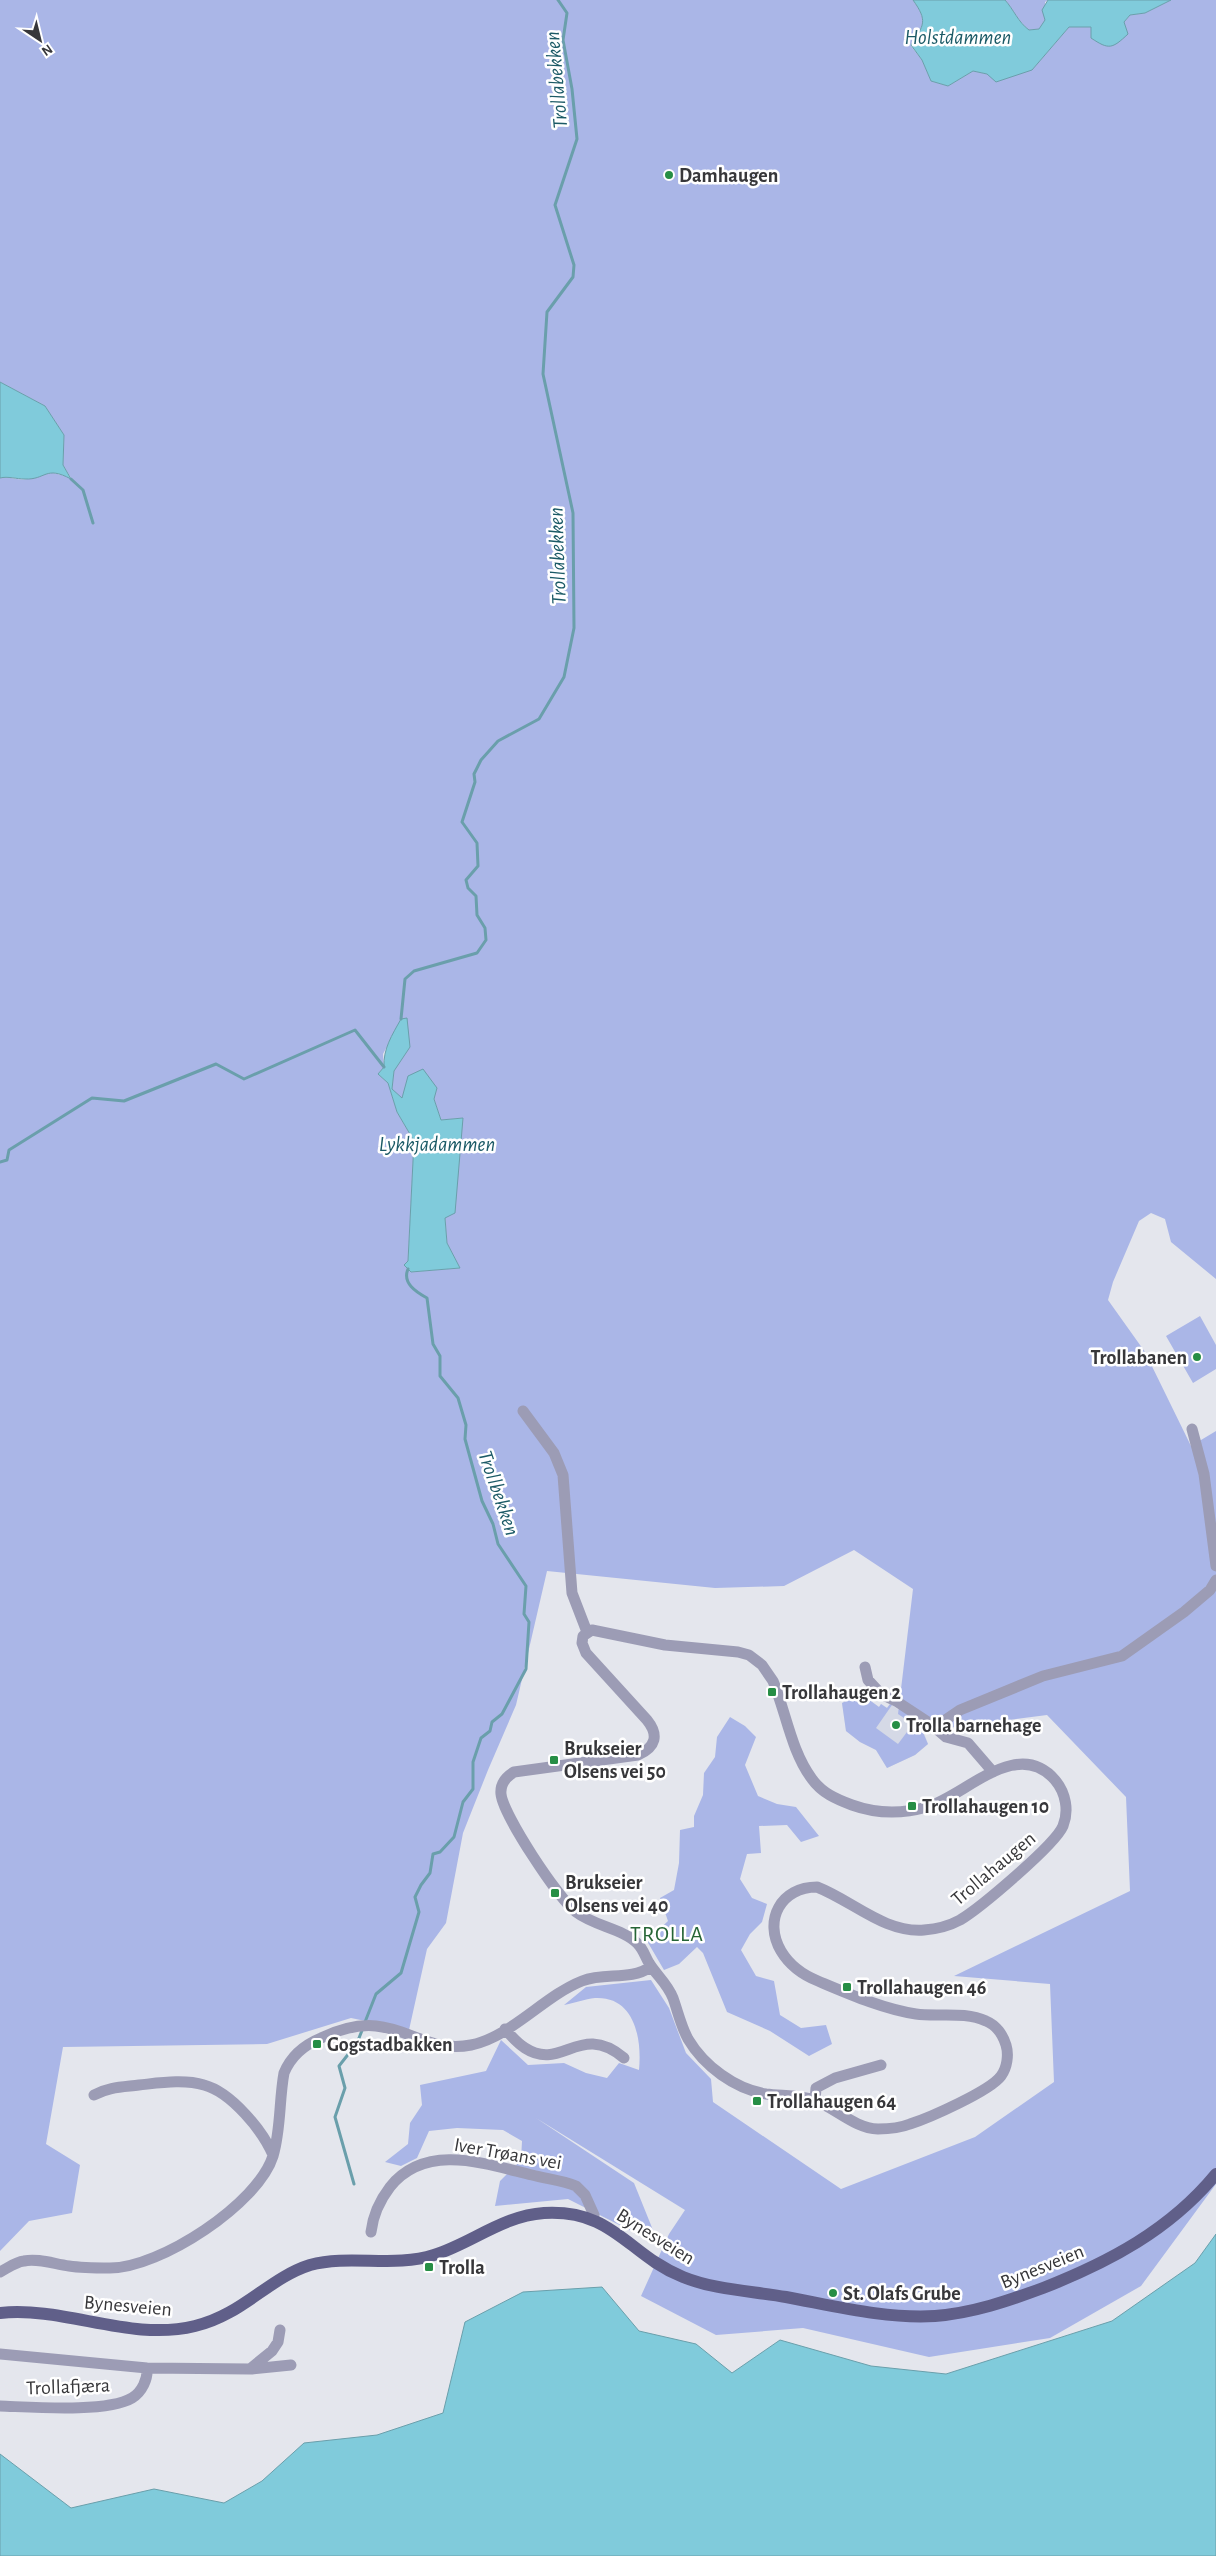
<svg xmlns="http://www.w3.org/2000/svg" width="1216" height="2556" viewBox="0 0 1216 2556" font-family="'Alegreya Sans',sans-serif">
<rect width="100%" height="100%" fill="#e4e6ed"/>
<path fill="#d5d9e6" d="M861,1694L879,1707L881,1704L887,1708L890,1704L892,1705L915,1722L924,1733L928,1744L915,1755L887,1768L876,1750L860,1742L846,1731L842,1703Z"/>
<path fill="#aab6e7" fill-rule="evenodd" d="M0,0H913C928,21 924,25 911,46L922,60L931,81L948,86L973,71L987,74L1032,70L1069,27H1091L1124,22L1130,15L1145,13L1171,0H1216V1279L1171,1242L1165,1219L1151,1213L1139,1221L1113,1282L1108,1300L1145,1352L1191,1446L1216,1431V2184L1141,2286L1050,2338L929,2357L803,2328L716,2335L641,2296L669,2234L685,2210L536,2118L634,2183L659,2245L568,2199L495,2206L500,2181L521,2160L522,2141L503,2130L457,2128L429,2131L417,2158L401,2166L385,2162L408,2144L410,2123L422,2105L420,2085L486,2071L501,2040L528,2065L564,2063L586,2073L607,2078L619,2063L639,2070C642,2039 635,1996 595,1998C585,1999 574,2003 564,2005L586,1987L651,1980L669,2008L686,2053L711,2079L713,2102L841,2189L975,2137L1054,2082L1050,1984L954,1976L1130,1891L1126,1797L1047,1715L924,1731L921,1728L928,1744L915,1755L887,1768L876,1750L860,1742L846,1731L842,1703L861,1694L879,1707L881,1704L887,1708L890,1704L892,1705L876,1728L898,1744L913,1724L898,1714L913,1589L854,1550L784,1586L715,1588L547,1571L516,1705L488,1770L463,1833L446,1923L427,1949L409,2030L351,2018L267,2044L63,2047L46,2144L80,2165L72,2213L29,2221L0,2251V478C9,476 19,481 28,479C52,474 44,469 71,478L63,465L64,435L45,406L0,382ZM401,1020L410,1047L394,1071L392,1089L402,1099H434L441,1120L463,1118L445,1218L447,1243L460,1268L411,1272L405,1265L408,1261L414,1141L397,1112L388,1083L378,1074L384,1067L383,1054Z
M1005,0H1048L1045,2L1046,19L1039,29L1029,30C1018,22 1014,10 1005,0Z
M1200,1316L1216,1345V1369L1193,1383L1166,1336Z
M730,1717L745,1726L756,1737L745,1765L758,1796L777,1804L796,1807L819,1836L801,1842L787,1825L759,1826L761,1853L747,1854L740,1879L752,1898L767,1904L762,1922L750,1934L741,1950L756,1976L774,1981L780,2015L801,2028L826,2025L832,2044L809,2056L770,2031L727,2012L703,1953L697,1947L679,1964L664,1970L647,1941L668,1921L660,1898L674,1890L679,1863L680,1830L694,1827V1816L703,1795L704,1773L715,1757L717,1737Z"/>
<path fill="#80cbdb" stroke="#6a9fab" d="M913,0H1005C1014,10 1018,22 1029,30L1039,29L1045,20L1042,10L1048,0H1171L1145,13L1130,15L1124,22L1128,34C1112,49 1109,50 1091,38V27H1069L1032,70L996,82L987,74L973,71L948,86L931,81L922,60L911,45C924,25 928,21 913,0Z
M0,382L45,406L64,435L63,465L71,479C45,465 46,480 25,479C16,479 8,476 0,478Z
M407,1018L410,1047L394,1071L392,1089L402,1098L408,1076L423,1069L437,1088L434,1099L441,1120L463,1118L455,1213L445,1218L447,1243L460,1268L411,1272L404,1265L408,1261L414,1141L397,1112L388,1083L378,1074L384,1067C383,1049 392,1035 401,1019Z
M1216,2234V2556H0V2454L71,2508L154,2489L224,2503L262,2481L304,2443L377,2435L443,2413L465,2322L523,2292L602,2287L639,2331L696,2344L732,2373L780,2340L871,2366L946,2374L1112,2321L1195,2263Z"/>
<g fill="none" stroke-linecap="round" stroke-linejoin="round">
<path stroke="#6a9fab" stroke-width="3" d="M71,479L83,490L93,523
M401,1019L405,979L414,971L477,953L486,940L485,928L477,915L476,896L468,888L466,880L478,866L477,843L462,822L475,782L474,774L481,760L498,741L539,719L564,677L574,628L573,513L543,374L547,312L573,277L574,265L555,205L577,139L572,89L563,40L567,13L558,0
M0,1162L7,1160L9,1150L92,1098L124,1101L216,1064L244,1079L355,1030L384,1067
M365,2022L376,1994L401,1973L419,1912L415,1897L421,1885L430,1873L433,1854L440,1852L454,1837L463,1802L473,1789V1762L481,1738L490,1731L492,1722L502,1714L526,1669L529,1622L524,1614L526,1586L498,1544L493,1524L482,1501L465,1439L466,1425L458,1398L440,1376V1356L433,1344L427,1298C416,1292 402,1283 408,1269
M354,2184L335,2117L345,2088L339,2066L357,2043L363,2028"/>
<path stroke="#9c9cb5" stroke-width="11" d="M523,1411L554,1453L563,1475L572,1593L587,1632
M1192,1429L1204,1474L1216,1566
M592,1630L665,1645L738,1652L749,1655L762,1665L773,1681C786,1712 791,1751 812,1779C822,1793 836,1799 852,1805C877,1814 902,1814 927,1807C965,1796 1017,1736 1055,1780C1066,1793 1069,1811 1063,1826C1055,1845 980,1908 960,1920C949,1926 937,1929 924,1930C884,1933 853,1901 817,1887C781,1887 763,1920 781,1951C790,1966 803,1975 818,1981C849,1994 883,2009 916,2014C938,2017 965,2011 986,2021C996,2025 1003,2035 1006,2045C1009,2055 1007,2068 1001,2076C990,2091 929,2118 910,2124C900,2128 889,2129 878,2129C854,2128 836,2108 814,2100C799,2095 782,2096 766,2094C735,2089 704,2066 688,2039C681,2026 678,2012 673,1998C667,1983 657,1976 649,1963C645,1956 643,1949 638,1944C624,1929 594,1926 576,1912C558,1898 503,1815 501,1794C500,1784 506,1777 514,1772L638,1755C656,1747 659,1735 647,1720L586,1653L582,1643L583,1636Z
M865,1667L868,1680L881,1694L896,1701L931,1724L946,1737L968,1743L993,1772
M935,1727L960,1710L1043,1676L1122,1656L1184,1612L1210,1590L1216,1580
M505,2029C511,2036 517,2043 525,2048C562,2072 580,2021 624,2058
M94,2095C108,2087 123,2087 139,2085C159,2083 184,2079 204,2085C231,2092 263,2131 273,2155
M815,2101L816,2088L835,2078L881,2065
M371,2232C373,2215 380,2200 390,2187C426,2142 486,2164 532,2175C547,2179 562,2180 576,2186L585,2195L594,2215L592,2220
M0,2272C8,2268 15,2262 24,2261C38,2258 54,2264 69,2266C82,2268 97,2268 110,2268C160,2268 258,2204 273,2156C281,2130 279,2100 284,2073C291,2056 304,2045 321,2038C338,2030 357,2024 376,2026C410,2029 433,2053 471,2045C511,2037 544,1996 582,1981C606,1972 629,1981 651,1967
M0,2354L147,2368L250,2369L272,2351L278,2342L280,2330
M252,2369L291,2365
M0,2406C31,2407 107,2413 132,2398C142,2392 148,2379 147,2368"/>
<path stroke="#605f89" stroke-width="12" d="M0,2313C65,2306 130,2342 195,2326C242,2315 269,2278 310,2265C350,2254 394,2268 434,2255C472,2243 502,2216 544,2213C614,2209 628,2255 683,2277C715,2290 752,2291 786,2297C835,2306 886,2319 935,2316C973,2313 1008,2301 1043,2288C1109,2262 1170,2230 1216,2174"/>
</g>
<g fill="#268e45" stroke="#fff" stroke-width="2">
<circle cx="669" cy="175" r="5"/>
<circle cx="1197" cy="1357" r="5"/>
<rect x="767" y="1687" width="10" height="10" rx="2.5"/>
<circle cx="896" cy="1725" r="5"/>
<rect x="549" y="1755" width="10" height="10" rx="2.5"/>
<rect x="907" y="1801" width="10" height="10" rx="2.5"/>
<rect x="550" y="1888" width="10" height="10" rx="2.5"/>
<rect x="842" y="1982" width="10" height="10" rx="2.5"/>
<rect x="312" y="2039" width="10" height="10" rx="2.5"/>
<rect x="752" y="2096" width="10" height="10" rx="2.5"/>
<rect x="424" y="2262" width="10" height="10" rx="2.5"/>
<circle cx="833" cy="2293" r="5"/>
</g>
<g text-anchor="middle" stroke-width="5" stroke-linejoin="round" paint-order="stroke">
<g font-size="20" font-weight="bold" fill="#37373a" stroke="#fff" text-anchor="start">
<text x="679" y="182">Damhaugen</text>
<text x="1187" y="1364" text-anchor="end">Trollabanen</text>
<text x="782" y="1699">Trollahaugen 2</text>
<text x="906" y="1732">Trolla barnehage</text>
<text x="564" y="1755">Brukseier<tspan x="564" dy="23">Olsens vei 50</tspan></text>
<text x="922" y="1813">Trollahaugen 10</text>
<text x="565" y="1889">Brukseier<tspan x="565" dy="23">Olsens vei 40</tspan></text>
<text x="857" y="1994">Trollahaugen 46</text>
<text x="327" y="2051">Gogstadbakken</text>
<text x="767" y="2108">Trollahaugen 64</text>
<text x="439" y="2274">Trolla</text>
<text x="843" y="2300">St. Olafs Grube</text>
</g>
<g font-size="20" fill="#37373a" stroke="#fff">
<text transform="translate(993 1868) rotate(-40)" y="7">Trollahaugen</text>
<text transform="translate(508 2153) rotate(10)" y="7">Iver Trøans vei</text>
<text transform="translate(656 2236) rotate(32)" y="7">Bynesveien</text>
<text transform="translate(1042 2266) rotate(-22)" y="7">Bynesveien</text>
<text transform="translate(128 2305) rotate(5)" y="7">Bynesveien</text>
<text transform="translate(68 2386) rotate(-2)" y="7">Trollafjæra</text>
</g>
<g font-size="21" font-style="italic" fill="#1b5a66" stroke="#fff">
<text x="958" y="44">Holstdammen</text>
<text transform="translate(556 80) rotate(-95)" y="7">Trollabekken</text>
<text transform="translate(557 556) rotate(-92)" y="7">Trollabekken</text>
<text x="437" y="1151">Lykkjadammen</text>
<text transform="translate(499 1493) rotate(71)" y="7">Trollbekken</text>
</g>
<g font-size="22" letter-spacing="1" fill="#266536" stroke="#fff">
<text x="667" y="1941">TROLLA</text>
</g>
</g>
<g transform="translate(40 40) rotate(145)" stroke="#ffffff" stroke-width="4" paint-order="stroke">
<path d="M0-4L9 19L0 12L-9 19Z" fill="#37373a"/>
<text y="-8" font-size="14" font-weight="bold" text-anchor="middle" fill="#37373a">N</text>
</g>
</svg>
